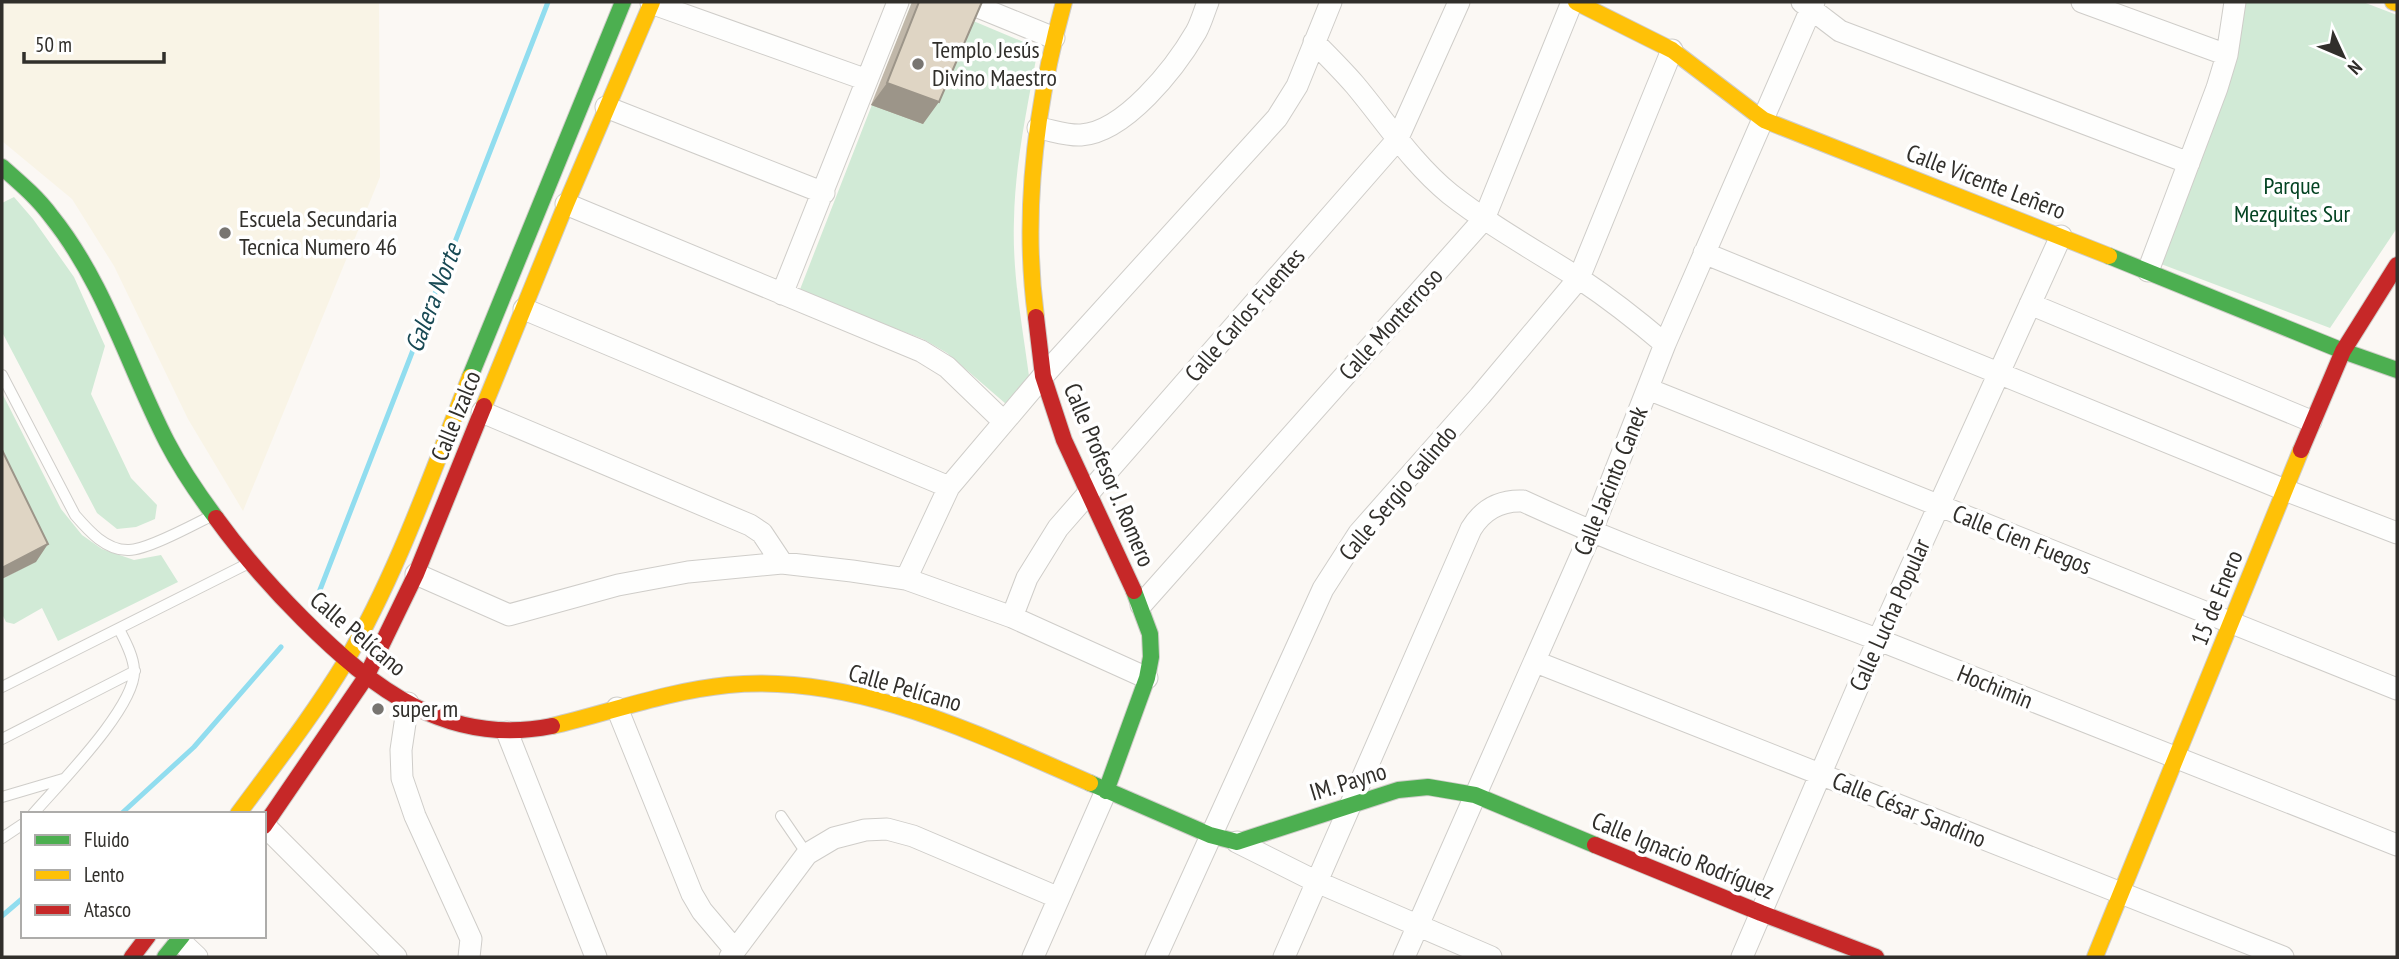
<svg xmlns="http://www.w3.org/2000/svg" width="2399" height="959" viewBox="0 0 2399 959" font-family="'PT Sans Narrow',sans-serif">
<rect width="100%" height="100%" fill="#fbf8f4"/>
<path fill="#f9f4e6" d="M2,2H379L380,177L243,511L188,419L114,266L72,199L2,141Z"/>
<path fill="#d1ead6" d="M912,2H928L1038,48C1028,105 1015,162 1014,220C1012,272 1022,324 1029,376L1006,404L947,353L923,339L799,292Z
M2242,2H2363L2397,15V228L2330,328L2161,264Z
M14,197L33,219L74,277L105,346L91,394L131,478L157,505L155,519L136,527L117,529L97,513L2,332V203Z
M2,393L61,509L82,535L102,549L134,560L161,555L178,582L58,641L42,608L14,624L6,622L2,614V579L36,561L2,491Z"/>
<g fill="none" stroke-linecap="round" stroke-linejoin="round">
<path stroke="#91ddef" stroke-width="5" d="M318,595L548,2
M121,814L194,747L281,647
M2,916L23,898"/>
<defs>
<path id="lane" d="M2,375L75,515C88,530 106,551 129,550C147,550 193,525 211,516
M2,687L249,563
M2,739L135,671
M2,797L63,779
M33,814C57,786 138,705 134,669C133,655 125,641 119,629
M781,816L807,854
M2,838L23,824"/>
<path id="street" d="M966,2L1054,38
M1802,2L1840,31L2189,163
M2082,2L2227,55
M651,3L867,80
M1314,42C1328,56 1342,70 1355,85C1386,122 1412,163 1450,194C1491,226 1536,251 1580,279C1610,299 1638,321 1665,344
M606,107L824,193
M1038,128C1051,130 1068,136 1081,135C1125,132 1175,68 1196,32C1201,23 1204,12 1208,2
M566,204L921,351L947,367L1003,421
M1704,253L2285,490L2397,533
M2148,271L2217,88L2227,55L2235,2
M782,294L898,2
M2030,304L2311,421
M524,309L949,487
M1648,389L2397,689
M482,412L750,525L762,533L782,563
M416,574L509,615L618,585L688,572L782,563L852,571L906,579L1012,617L1147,678
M906,579L949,487L1043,376L1277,118L1297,86L1331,2
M1141,605L1484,219L1572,2
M1012,617L1027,578L1058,528L1397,140L1459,2
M1536,662L2283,957
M408,703L401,750L402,778L415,816L471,939L469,957
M617,708L692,894L702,911L735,950
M507,732L596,957
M265,826L396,957
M1237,842L1317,882L1491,957
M179,940L197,957
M730,957L807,854L834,838L865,830L887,829L913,836L1059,898
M1033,957L1106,791
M1156,957L1323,589L1359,533L1480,396L1579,278L1672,50
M1284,957L1471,529C1483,509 1500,500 1523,501C1639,555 1760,594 1879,640C2052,708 2224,778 2397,845
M1404,957L1591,533L1665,344L1814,2
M1742,957L1878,640L2061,236"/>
<path id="fast" d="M2,167C19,182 37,197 51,216C105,283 128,366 167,442C181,469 198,494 216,518
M2109,256L2343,351L2397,370
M470,377L623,2
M1090,783L1210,835L1237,842L1398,790L1428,787L1475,795L1595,845
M1106,791L1147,678L1151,657L1150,634L1134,591
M165,957L182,936"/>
<path id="slow" d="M1576,2L1672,50L1764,120L2109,256
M2393,2L2397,3
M1036,317C1022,212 1036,104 1064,2
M484,406L566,204L652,2
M552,726C611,712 668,691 728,685C855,673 977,734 1090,783
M238,814C275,764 314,714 346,661C398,572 432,472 470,377
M2095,957L2301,450"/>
<path id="jam" d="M1036,317L1043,376L1064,440L1134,591
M2301,450L2343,351L2397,265
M216,518C242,554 272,588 303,619C373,689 448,747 552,726
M264,826L366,677L416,574L484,406
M1595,845L1761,913L1876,957
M132,957L148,936"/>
</defs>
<use href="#lane" stroke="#cfcdc9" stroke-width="12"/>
<use href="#street" stroke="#cfcdc9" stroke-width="23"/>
<use href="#fast" stroke="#cfcdc9" stroke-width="18"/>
<use href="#slow" stroke="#cfcdc9" stroke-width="18"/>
<use href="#jam" stroke="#cfcdc9" stroke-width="18"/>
<use href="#lane" stroke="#fefefd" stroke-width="10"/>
<use href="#street" stroke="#fefefd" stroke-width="21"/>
<use href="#fast" stroke="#4caf50" stroke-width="16"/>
<use href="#slow" stroke="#ffc107" stroke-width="16"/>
<use href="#jam" stroke="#c62828" stroke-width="16"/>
</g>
<path fill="#c0b7a9" d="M912,2H982L923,124L871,105Z"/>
<path fill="#9c9589" d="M887,83L939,102L923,124L871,105Z
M48,544L36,562L2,579V568Z"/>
<path fill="#dfd5c4" stroke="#9c9589" stroke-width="2" d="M919,2H982L939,102L887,83Z
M2,450L48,544L2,568Z"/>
<g fill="#787571" stroke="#fff" stroke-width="2.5">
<circle cx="918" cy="64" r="7"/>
<circle cx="225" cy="233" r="7"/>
<circle cx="378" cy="709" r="7"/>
</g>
<g text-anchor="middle" stroke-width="7" stroke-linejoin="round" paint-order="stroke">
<g font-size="24" fill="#312f2b" stroke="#fff" text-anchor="start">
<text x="932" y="58">Templo Jesús<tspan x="932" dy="28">Divino Maestro</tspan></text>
<text x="239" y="227">Escuela Secundaria<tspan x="239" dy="28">Tecnica Numero 46</tspan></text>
<text x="392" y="717">super m</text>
</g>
<g font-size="24" fill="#312f2b" stroke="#fff">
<text transform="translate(1986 182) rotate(21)" y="8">Calle Vicente Leñero</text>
<text transform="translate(1245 315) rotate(-49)" y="8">Calle Carlos Fuentes</text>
<text transform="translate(1391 324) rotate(-48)" y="8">Calle Monterroso</text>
<text transform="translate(456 416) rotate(-68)" y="8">Calle Izalco</text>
<text transform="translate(1109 475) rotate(67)" y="8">Calle Profesor J. Romero</text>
<text transform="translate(1611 481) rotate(-68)" y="8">Calle Jacinto Canek</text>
<text transform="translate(1398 493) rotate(-50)" y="8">Calle Sergio Galindo</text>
<text transform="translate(2022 540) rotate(22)" y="8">Calle Cien Fuegos</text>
<text transform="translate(2217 598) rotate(-68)" y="8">15 de Enero</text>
<text transform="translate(1890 615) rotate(-66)" y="8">Calle Lucha Popular</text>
<text transform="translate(358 634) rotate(40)" y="8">Calle Pelícano</text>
<text transform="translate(1995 687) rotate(22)" y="8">Hochimin</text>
<text transform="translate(905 688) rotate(16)" y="8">Calle Pelícano</text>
<text transform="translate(1348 782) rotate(-17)" y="8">IM. Payno</text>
<text transform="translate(1909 810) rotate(22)" y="8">Calle César Sandino</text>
<text transform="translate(1683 856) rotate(22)" y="8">Calle Ignacio Rodríguez</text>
</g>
<g font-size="24" fill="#044423" stroke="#fff">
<text x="2292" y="194">Parque<tspan x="2292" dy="28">Mezquites Sur</tspan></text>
</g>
<g font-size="26" font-style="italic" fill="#184954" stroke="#fff">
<text transform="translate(433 298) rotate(-69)" y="9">Galera Norte</text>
</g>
</g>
<rect width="2399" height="959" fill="none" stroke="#312f2b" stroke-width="7"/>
<rect x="21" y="812" width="245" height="126" fill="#ffffff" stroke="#adacaa" stroke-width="2"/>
<rect x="35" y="835" width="35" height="10" fill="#4caf50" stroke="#adacaa" stroke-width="2"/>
<text x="84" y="847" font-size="21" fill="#312f2b">Fluido</text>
<rect x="35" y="870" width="35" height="10" fill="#ffc107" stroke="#adacaa" stroke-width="2"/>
<text x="84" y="882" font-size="21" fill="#312f2b">Lento</text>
<rect x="35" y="905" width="35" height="10" fill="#c62828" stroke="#adacaa" stroke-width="2"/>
<text x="84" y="917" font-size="21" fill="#312f2b">Atasco</text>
<g transform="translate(2343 56) rotate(134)" stroke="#ffffff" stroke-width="5" paint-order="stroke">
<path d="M0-5L12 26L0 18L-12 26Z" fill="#312f2b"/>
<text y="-10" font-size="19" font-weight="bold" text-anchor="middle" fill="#312f2b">N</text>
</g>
<path d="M24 52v10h140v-10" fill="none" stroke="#312f2b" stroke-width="3.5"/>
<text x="35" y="52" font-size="21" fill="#312f2b" stroke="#ffffff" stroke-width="5" paint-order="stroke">50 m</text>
</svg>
